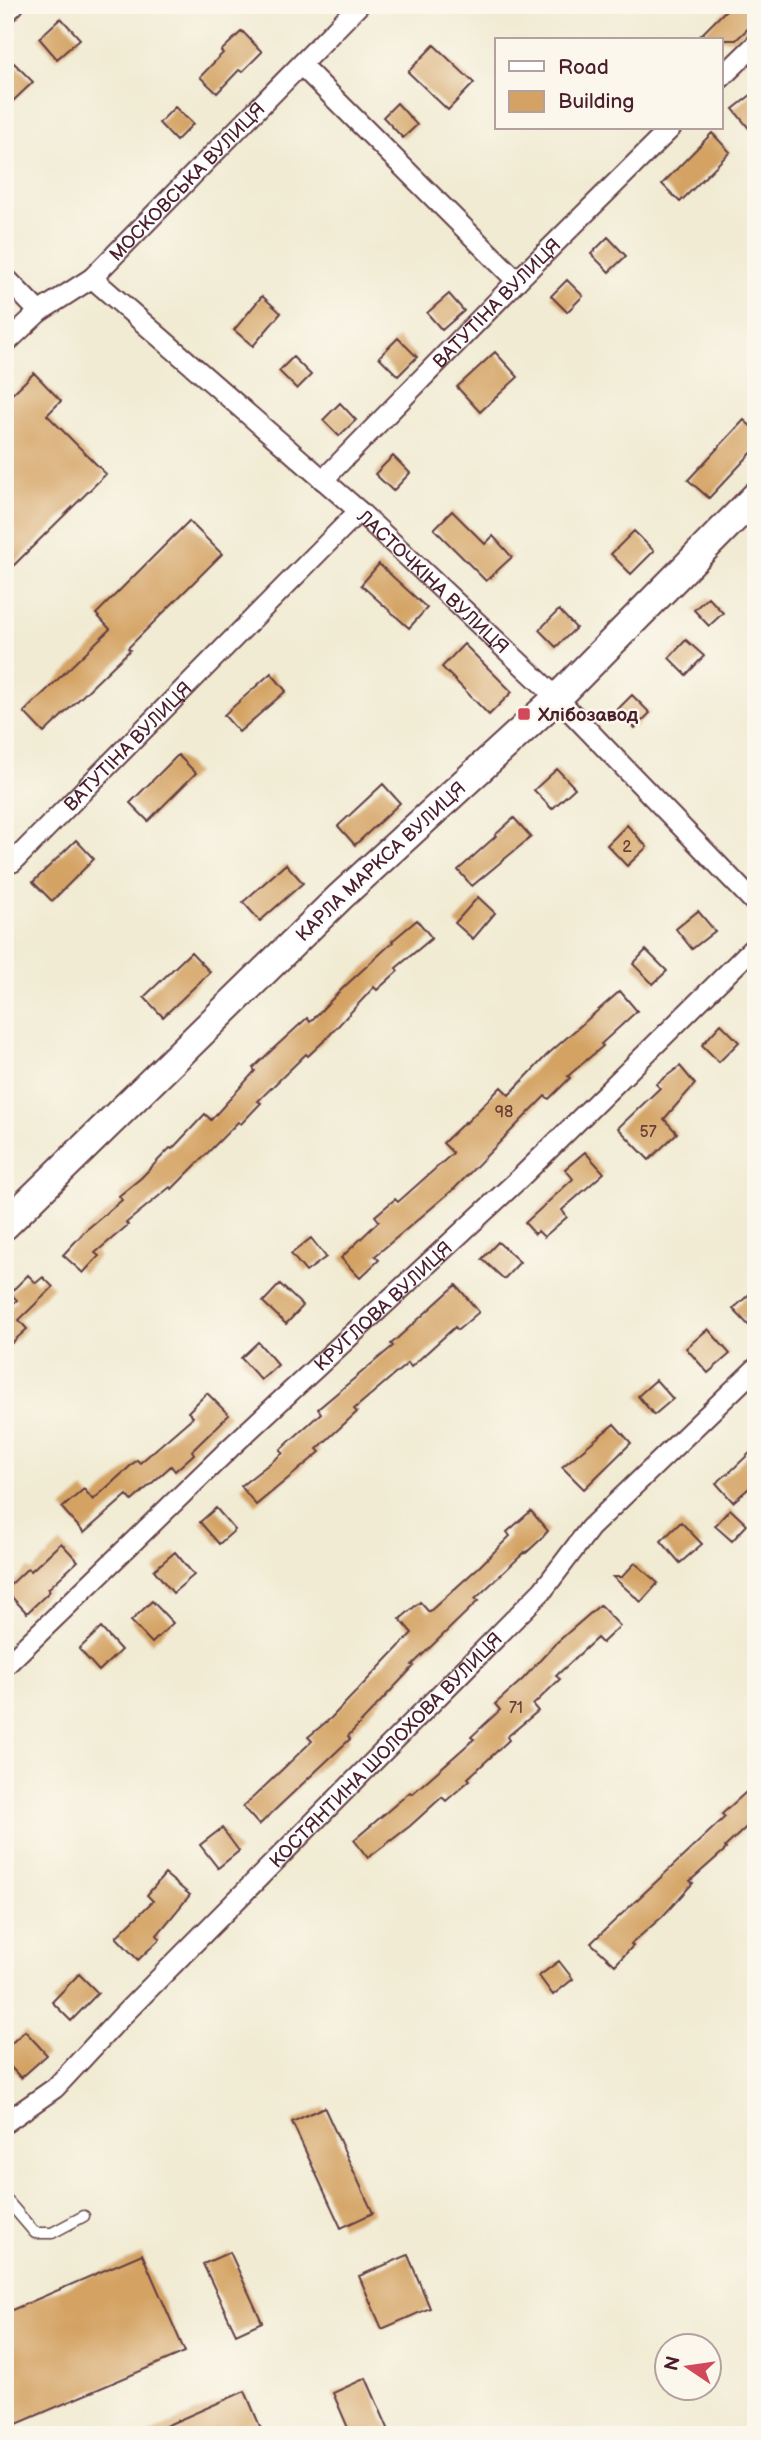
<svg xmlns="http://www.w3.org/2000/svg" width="761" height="2440" viewBox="0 0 761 2440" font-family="'Balsamiq Sans',sans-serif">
<rect width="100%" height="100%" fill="#fbf7ec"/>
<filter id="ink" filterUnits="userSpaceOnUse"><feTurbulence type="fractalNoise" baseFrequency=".0143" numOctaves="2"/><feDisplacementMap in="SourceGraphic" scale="14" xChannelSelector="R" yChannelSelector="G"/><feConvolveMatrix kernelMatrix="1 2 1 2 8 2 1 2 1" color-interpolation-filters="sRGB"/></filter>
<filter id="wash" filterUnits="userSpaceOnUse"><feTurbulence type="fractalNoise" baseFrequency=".00686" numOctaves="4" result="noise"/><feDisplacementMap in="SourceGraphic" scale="28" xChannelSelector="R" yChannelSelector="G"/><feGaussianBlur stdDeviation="1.57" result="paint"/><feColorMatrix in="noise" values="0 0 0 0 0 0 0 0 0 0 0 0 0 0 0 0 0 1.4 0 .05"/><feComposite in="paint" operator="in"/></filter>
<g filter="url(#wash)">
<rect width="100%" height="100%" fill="#f1ebd3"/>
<g id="blocks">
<path fill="#d4a363" d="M731,5H756V21L736,40H696Z
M61,18L80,39L57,59L39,38Z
M242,31L262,52L242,72L239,70L217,93L200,77L223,53L221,51Z
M434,45L474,83L448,110L408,72Z
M14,63L33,82L13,101L5,93V72Z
M756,91V137L733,109Z
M397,103L417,125L403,138L383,117Z
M175,107L193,124L176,141L159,123Z
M712,133L730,152L680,202L662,184Z
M608,237L626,256L609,272L591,254Z
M567,280L583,296L567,312L551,296Z
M449,294L464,311L442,330L427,313Z
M262,296L281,313L253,346L234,330Z
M398,338L417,357L398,376L379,357Z
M495,352L518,377L480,412L457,387Z
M293,357L311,375L297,389L279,371Z
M34,373L61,401L47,415L106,474L5,574V401Z
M340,403L356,420L339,436L323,420Z
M744,420L756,431V448L709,498L688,480Z
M393,456L410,473L393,491L375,474Z
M452,511L485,544L493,536L512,557L486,581L434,529Z
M189,521L222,554L128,648L130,650L44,733L24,712L110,629L96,614Z
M634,531L654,551L631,574L611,554Z
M379,564L427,608L409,628L361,585Z
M708,597L723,613L709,626L694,610Z
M559,610L576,628L556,647L539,630Z
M686,640L704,656L686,675L669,658Z
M464,644L512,692L489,715L442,667Z
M271,673L286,691L239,732L224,715Z
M632,695L650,713L635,728L617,710Z
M178,755L196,773L148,821L130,803Z
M557,769L575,788L552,809L534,790Z
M383,784L400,803L355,845L338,826Z
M514,818L531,837L472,886L458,870L496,836L495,835Z
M627,825L647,847L627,866L607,845Z
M76,840L94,859L52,901L33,882Z
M286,864L303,883L260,921L243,902Z
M478,897L495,913L473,939L455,923Z
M698,911L715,931L692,949L676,929Z
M417,920L432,938L396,968L398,971L377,990L374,987L326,1039L308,1056L306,1054L258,1101L261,1103L241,1124L238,1122L172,1189L170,1187L126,1223L128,1225L95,1253L99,1256L83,1273L63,1255L86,1230L122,1200L119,1196L141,1178L170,1148L172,1149L205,1114L211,1120L255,1071L253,1068L273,1049L307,1018L310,1022L344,987L393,942L392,941Z
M646,950L667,971L653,984L633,964Z
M191,952L210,972L163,1017L144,997Z
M620,991L637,1011L601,1044L603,1046L568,1076L570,1078L549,1099L545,1096L455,1188L375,1256L379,1260L360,1278L341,1258L379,1221L375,1216L395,1199L398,1202L453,1153L443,1143L465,1122L466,1123L501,1087L509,1095L547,1055Z
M721,1024L739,1042L719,1062L702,1045Z
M680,1066L695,1084L664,1119L677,1133L649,1160L618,1128L660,1088L656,1084Z
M585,1152L604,1173L562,1210L567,1217L544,1237L538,1231L535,1234L525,1223L573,1179L565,1169Z
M311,1238L326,1257L306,1272L291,1254Z
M498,1242L520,1262L504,1279L482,1259Z
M28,1275L36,1283L43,1277L53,1287L19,1320L27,1329L5,1349V1305L8,1309L17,1300L10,1293Z
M280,1284L303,1306L286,1324L263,1302Z
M456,1285L479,1312L458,1330L455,1327L411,1367L408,1363L354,1409L357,1412L317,1449L320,1452L256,1505L241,1486L283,1453L280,1450L321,1413L318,1409L393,1346L391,1344Z
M756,1288V1333L733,1309Z
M708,1329L730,1354L708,1373L686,1348Z
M258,1342L278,1365L261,1380L241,1358Z
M656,1380L673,1399L654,1415L638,1396Z
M207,1393L229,1415L192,1451L194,1454L175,1471L171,1466L132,1501L127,1495L84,1533L62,1508L84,1489L93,1500L137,1460L140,1463L193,1417L188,1412Z
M614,1424L631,1443L584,1489L562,1467Z
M756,1447V1482L733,1502L716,1483L732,1470Z
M216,1508L235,1530L219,1544L200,1522Z
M730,1509L747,1525L732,1541L715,1526Z
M531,1511L548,1531L540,1540L526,1553L525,1552L475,1599L478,1601L412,1665L414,1666L348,1736L350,1739L259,1825L243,1807L312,1741L308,1737L331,1718L412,1633L400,1619L420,1602L429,1612L480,1566L510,1536L507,1532Z
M681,1522L702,1544L680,1563L661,1541Z
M61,1543L78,1561L48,1589L50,1591L27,1613L5,1590L28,1568L31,1571Z
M175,1552L194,1575L173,1593L154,1570Z
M635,1563L658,1583L641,1602L613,1577H622Z
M152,1601L173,1623L152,1643L131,1621Z
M600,1605L620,1626L602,1643L597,1638L556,1676L560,1679L533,1705L538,1711L507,1737L509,1740L468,1778L470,1780L446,1801L442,1797L410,1826L368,1858L354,1840L410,1792L412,1794L474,1739L471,1737L500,1710L495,1704L523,1679L555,1644Z
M101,1628L121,1650L99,1671L79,1649Z
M756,1783V1818L725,1847L726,1849L690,1881L693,1883L663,1916L631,1944L633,1946L615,1965L591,1943L725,1817L722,1814Z
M222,1828L239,1851L218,1868L200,1845Z
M165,1874L190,1895L157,1935L160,1939L138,1960L116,1937L153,1901L147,1895Z
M559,1961L573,1979L553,1995L539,1976Z
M79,1974L98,1993L71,2021L52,2002Z
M25,2031L47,2055L21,2078L5,2061V2049Z
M324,2107L373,2213L341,2228L292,2122Z
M230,2252L262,2322L236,2334L203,2264Z
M142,2254L185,2352L5,2429V2313Z
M408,2255L430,2308L382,2329L359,2276Z
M366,2378L391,2435H351L333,2393Z
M245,2391L262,2431L252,2435H145Z"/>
</g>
</g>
<g filter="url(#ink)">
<use href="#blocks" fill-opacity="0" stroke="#633e44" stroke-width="2"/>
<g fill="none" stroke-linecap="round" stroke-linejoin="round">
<defs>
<path id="lane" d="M5,2198L35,2233H52L84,2216"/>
<g id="street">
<path d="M5,14L14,5"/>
<path d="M302,66L517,281"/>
<path d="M721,78L756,44"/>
<path d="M5,277L39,312"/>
<path id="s1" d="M92,278L359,511L557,698L756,904"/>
<path id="s2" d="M5,344L39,312L92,278L359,5"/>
<path id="s3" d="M323,480L517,281L671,128"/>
<path id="s4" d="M13,862L359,511"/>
<path id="s5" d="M5,1666L231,1447L519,1179L756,945"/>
<path id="s6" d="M5,2123L55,2088L122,2016L543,1590L590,1528L756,1368"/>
</g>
<g id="secondary">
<path id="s7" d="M5,1225L340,897L557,698L756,496"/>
</g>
</defs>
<use href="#lane" stroke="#633e44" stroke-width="13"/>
<use href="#street" stroke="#633e44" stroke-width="23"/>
<use href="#secondary" stroke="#633e44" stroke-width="32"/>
<use href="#lane" stroke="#fff" stroke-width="10"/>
<use href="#street" stroke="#fff" stroke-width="19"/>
<use href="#secondary" stroke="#fff" stroke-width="28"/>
</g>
</g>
<rect fill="#d1495b" stroke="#fbf7ec" stroke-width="2.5" x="517" y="707" width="14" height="14" rx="3.5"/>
<g text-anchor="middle" stroke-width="5" stroke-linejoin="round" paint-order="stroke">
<g font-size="16" fill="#6c4039">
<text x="627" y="852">2</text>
<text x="504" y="1117">98</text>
<text x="648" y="1137">57</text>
<text x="516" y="1713">71</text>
</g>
<g font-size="19" fill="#4a1f2b" stroke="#fbf7ec">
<text dy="7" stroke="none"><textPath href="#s2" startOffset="245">МОСКОВСЬКА ВУЛИЦЯ</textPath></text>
<text dy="7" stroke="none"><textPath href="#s3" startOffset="248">ВАТУТІНА ВУЛИЦЯ</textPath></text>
<text dy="7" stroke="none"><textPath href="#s1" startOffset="457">ЛАСТОЧКІНА ВУЛИЦЯ</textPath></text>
<text dy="7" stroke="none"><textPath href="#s4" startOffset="163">ВАТУТІНА ВУЛИЦЯ</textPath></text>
<text dy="7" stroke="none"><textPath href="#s7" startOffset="523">КАРЛА МАРКСА ВУЛИЦЯ</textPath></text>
<text dy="7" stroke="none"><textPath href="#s5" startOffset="522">КРУГЛОВА ВУЛИЦЯ</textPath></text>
<text dy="7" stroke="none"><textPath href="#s6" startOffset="534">КОСТЯНТИНА ШОЛОХОВА ВУЛИЦЯ</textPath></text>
</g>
<g font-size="19" font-weight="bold" fill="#4a1f2b" stroke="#fbf7ec" text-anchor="start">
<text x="538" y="721">Хлібозавод</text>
</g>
</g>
<rect width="761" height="2440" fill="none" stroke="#fbf7ec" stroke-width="28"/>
<rect x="495" y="38" width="228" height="91" fill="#fbf7ec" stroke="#b4a19f" stroke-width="2"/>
<rect x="509" y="61" width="35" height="10" fill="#ffffff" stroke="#b4a19f" stroke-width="2"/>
<text x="558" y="74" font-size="21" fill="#4a1f2b">Road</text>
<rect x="509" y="91" width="35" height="21" fill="#d4a363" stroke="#b4a19f" stroke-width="2"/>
<text x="558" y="108" font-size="21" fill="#4a1f2b">Building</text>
<g transform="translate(688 2367) rotate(283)"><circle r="33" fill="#fbf7ec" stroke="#b4a19f" stroke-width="2"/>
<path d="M0-5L12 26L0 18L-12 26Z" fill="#d1495b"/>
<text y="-10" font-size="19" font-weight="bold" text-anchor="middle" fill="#4a1f2b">N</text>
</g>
</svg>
